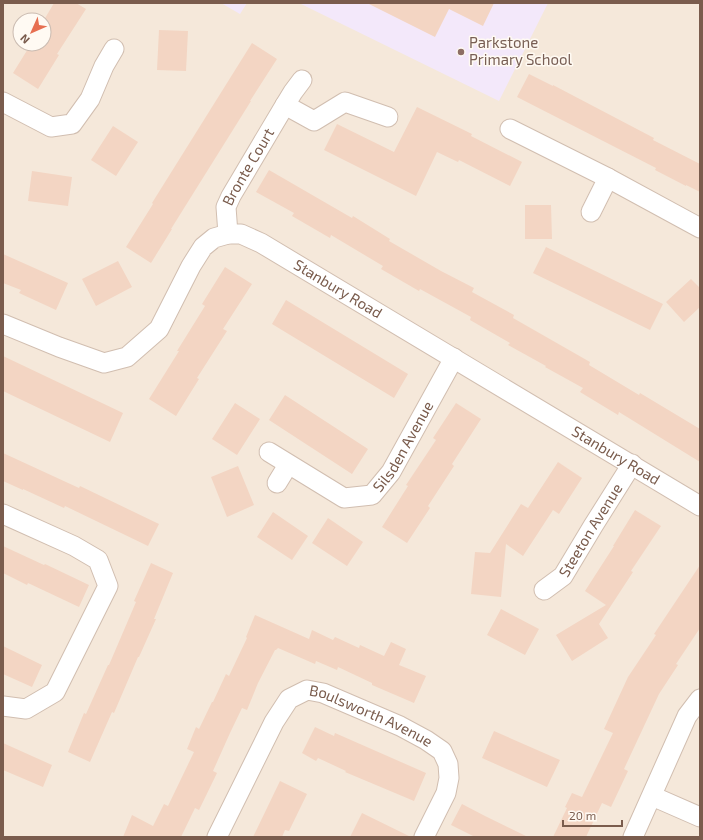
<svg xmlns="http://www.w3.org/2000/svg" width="703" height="840" viewBox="0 0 703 840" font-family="'Exo 2',sans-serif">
<rect width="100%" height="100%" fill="#fdf6ec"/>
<path fill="#f5e8da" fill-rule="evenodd" d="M3,3H700V837H3ZM20,20H44V44H20Z"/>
<path fill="#f3e8fa" d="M221,3H247L240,14Z
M299,3H548L499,101Z"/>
<path fill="#f3d5c3" d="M54,3H76L86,9L57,54L59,55L38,89L13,73L31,44H44V24L46,20H44Z
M367,3H494L483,26L449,9L435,37Z
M159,30L188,31L186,71L157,70Z
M252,43L277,59L250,101H251L171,229H172L151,263L126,247L153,204L152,203Z
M529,74L553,86V85L654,138L653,140L700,164V192L686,185V186L655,170L656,168L517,97Z
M417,107L472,134L471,136L522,162L510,186L459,160L458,162L437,152L416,196L324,150L337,124L394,152Z
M113,126L138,142L116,176L91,160Z
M269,170L352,218L353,216L390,239L389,241L441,271L474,288L472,292L514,315L513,318L590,362L589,365L639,395L640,393L700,429V462L619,412L618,415L580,392L583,388L545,367L546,366L508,345L510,343L470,320L471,317L420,289L419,291L381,269L383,266L331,235L330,238L292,216L294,213L256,192Z
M32,171L72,177L68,206L28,201Z
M525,205H551L552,239H525Z
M546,247L663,304L650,330L533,273Z
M3,254L68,283L56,310L19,293L21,290L3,283Z
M118,261L132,287L96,306L82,279Z
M225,267L252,284L223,329L227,331L197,378L199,379L176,416L149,399L179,351H177L205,306L202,304Z
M691,279L700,288V307L684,322L666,302Z
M286,300L408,374L394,398L272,324Z
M3,356L123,413L110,442L3,391Z
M285,395L368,449L352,474L269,420Z
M235,403L260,419L237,455L212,439Z
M456,403L481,419L452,464L454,466L428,506L430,508L407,543L382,527L408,486L406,485L436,440L433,438Z
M3,453L79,488L80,486L159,524L148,546L65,506L64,508L23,489V490L3,481Z
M558,462L582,478L559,514L553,510L523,556L506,544L501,597L471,594L475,552L490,553L521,504L528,508Z
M238,466L254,505L227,517L211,477Z
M635,510L661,526L631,571L633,572L599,624L608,638L572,661L556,635L606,605L585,591L614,546H613Z
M273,512L308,536L292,560L257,537Z
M328,518L363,542L347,566L312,543Z
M3,546L44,565L45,564L89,585L79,607L28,583L27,585L3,573Z
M151,563L173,573L154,619H156L139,657H138L114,713L112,712L90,762L68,752L84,713L86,714L108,665H109L136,602L134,601Z
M700,565V628L676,664L678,665L659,694L624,769L628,771L611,807L602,803L586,837H553L567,808L565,807L572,793L582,797L613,733L604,729L628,677L656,635L654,634Z
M501,609L539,629L525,655L487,635Z
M255,615L309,639L312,630L333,640L335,637L359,648L360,645L384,656L391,642L406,649L399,665L426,676L414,703L372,685V683L338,667L337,670L316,661L315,664L278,648L276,650H275L258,683L247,710L242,708L230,733L213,771L217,773L199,810L195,808L181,837H123L132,815L153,826L164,804L168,806L194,752L187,749L196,727L199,729L212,702H213L226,674L229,676L247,638L246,637Z
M3,646L42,665L32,687L3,674Z
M315,727L334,736L335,733L426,773L414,801L345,772L346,771L318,758L316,761L302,753Z
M494,731L560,760L547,787L482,758Z
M3,743L52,765L43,787L3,770Z
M280,781L307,794L289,831L285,830L282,837H253Z
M462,804L485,816L528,837H475L451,825Z
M362,813L411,837H350Z"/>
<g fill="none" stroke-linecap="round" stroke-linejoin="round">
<defs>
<g id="minor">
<path d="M3,102L51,127L72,124L90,99L104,66L114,49"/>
<path d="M285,105L314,121L345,102L388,117"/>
<path d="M510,129L608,178L700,228"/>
<path d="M591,212L608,178"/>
<path id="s1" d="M228,234L226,207L231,196L285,105L293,92L302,80"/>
<path id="s2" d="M3,324L59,347L104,363L127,357L159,329L191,266L203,247L214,238L228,234H241L261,243L700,506"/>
<path id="s3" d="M269,452L344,498L372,495L391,472L454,358"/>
<path d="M277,483L288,465"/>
<path d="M3,514L74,546L98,560L108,586L55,692L26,709L3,706"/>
<path id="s4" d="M544,590L563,576L593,526L632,464"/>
<path d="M652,796L700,817"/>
<path id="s5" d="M217,837L274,722L289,699L307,690L323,693L400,726L426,740L442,751L448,764L449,778L446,793L424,837"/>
<path d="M633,837L687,716L700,699"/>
</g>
</defs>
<use href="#minor" stroke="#d1beb0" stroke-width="21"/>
<use href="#minor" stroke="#fff" stroke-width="19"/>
</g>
<circle fill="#8d6e63" stroke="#fffaf3" stroke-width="1.5" cx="461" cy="52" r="4"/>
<g text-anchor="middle" stroke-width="3" stroke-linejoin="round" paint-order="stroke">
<g font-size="15" fill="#785e54" stroke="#fffaf3" text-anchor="start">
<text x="469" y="48">Parkstone<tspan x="469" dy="17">Primary School</tspan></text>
</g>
<g font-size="15" fill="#7a5c4d" stroke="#fffaf3">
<text dy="5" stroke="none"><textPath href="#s1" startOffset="73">Bronte Court</textPath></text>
<text dy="5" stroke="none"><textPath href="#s2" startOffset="421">Stanbury Road</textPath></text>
<text dy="5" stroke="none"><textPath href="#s3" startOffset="174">Silsden Avenue</textPath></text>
<text dy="5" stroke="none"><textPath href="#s2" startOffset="745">Stanbury Road</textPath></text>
<text dy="5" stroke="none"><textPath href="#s4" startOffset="77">Steeton Avenue</textPath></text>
<text dy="5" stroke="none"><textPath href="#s5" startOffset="245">Boulsworth Avenue</textPath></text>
</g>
</g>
<rect width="703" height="840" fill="none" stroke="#7a5c4d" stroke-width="8"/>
<g transform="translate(32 32) rotate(225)"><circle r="19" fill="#fffaf3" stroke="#cabbb1"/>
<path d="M0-3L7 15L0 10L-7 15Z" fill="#e76f51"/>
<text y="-6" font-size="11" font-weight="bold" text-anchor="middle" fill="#7a5c4d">N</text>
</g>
<path d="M563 820v6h59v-6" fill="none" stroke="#7a5c4d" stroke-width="2"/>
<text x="569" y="820" font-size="12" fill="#7a5c4d" stroke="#fffaf3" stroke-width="3" paint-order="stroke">20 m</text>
</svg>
